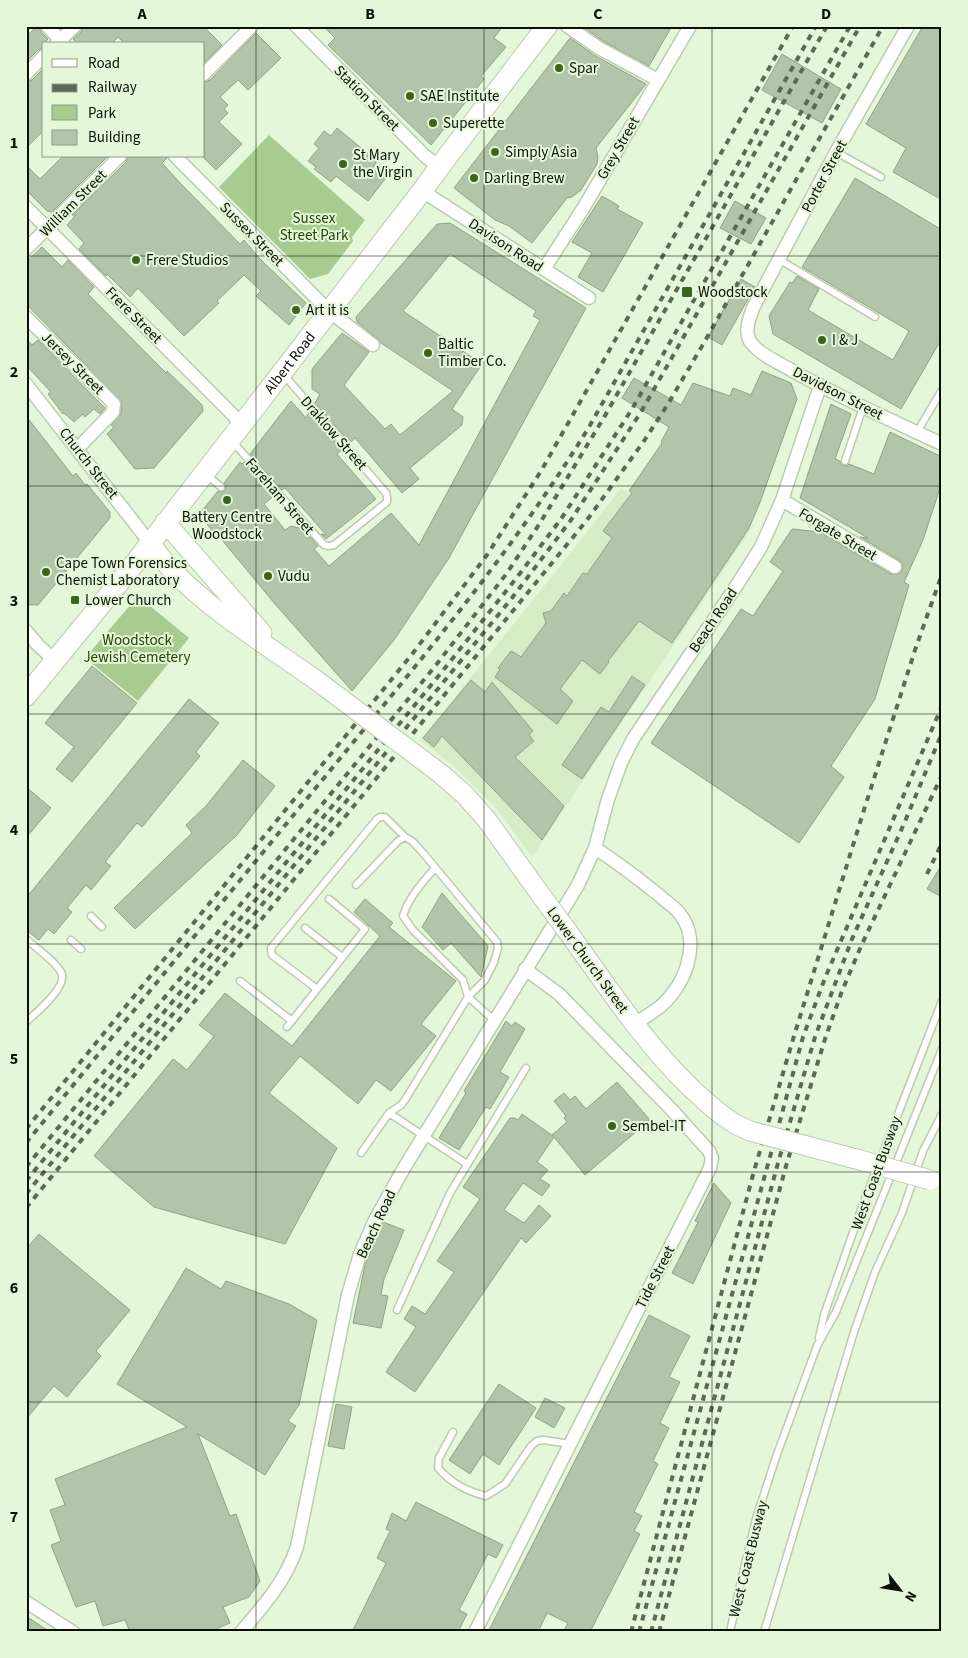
<svg xmlns="http://www.w3.org/2000/svg" width="968" height="1658" viewBox="0 0 968 1658" font-family="'Source Sans 3',sans-serif">
<rect width="100%" height="100%" fill="#e5f7d9"/>
<path fill="#d6ecc7" d="M621,488L689,535L712,503L751,529L532,857L496,808L455,767L420,740L566,559Z"/>
<path fill="#a8cc8f" d="M269,135L365,220L352,237L353,241L328,274L310,279L219,187Z
M138,596L189,638L138,701L85,658Z"/>
<path fill="#b3c5a8" stroke="#91a286" d="M37,26H39L41,32L48,39L44,43V48L38,50L26,62V37Z
M83,26H203L222,45L204,63V44H125L118,37L111,44H78L73,39L81,32Z
M323,26H503L494,38L506,47L481,76L484,79L431,145L328,45L335,38Z
M582,26H672L649,66L603,41Z
M923,26H935L942,30V200L893,172L906,148L866,124Z
M256,33L281,58L248,90L238,80L220,97L228,105L224,109L228,113L219,122L242,144L216,170L204,158V82L210,80Z
M570,38L594,55L646,84L596,148L598,157L597,164L581,190L572,197L567,198L532,243L509,226L495,220L454,188Z
M782,54L841,89L822,123L762,90Z
M44,68V130L26,148V82L32,80Z
M337,128L377,161L372,169L385,179L368,201L336,176L331,182L314,169L316,167L308,161L319,148L314,144L324,131L331,136Z
M63,156H108L52,212L47,211L26,190V165L40,179Z
M128,156H167V158L162,163L182,185L240,244L244,240L260,259L306,303L289,325L256,296L261,291L244,275L217,301L219,303L184,336L138,288L130,297L107,274L106,276L79,249L84,243L67,225L76,215H72L126,162Z
M855,178L942,230V338L901,409L773,334L769,316L790,282L792,283L797,276L819,289L808,310L893,360L909,331L802,267Z
M602,196L619,206L617,209L643,223L603,292L578,277L592,253L572,242Z
M735,201L766,218L751,244L720,228Z
M450,223L586,308L449,558L394,640L352,691L275,604L217,534L216,535L201,517V512L218,491L222,492L225,490L226,486L224,483L240,462L242,464L244,462L274,496L264,504L285,530L291,526L303,529L318,546L314,549L329,566L391,513L419,545L540,320L533,316L536,311L450,254L403,311L482,364L452,409L463,417L462,425L410,468L419,479L402,493L355,438L350,443L315,403L320,394L312,389V369L342,333L369,352L344,385L385,429L391,424L400,435L453,391L381,343L378,339L357,322L356,317L437,224Z
M42,247L62,267L68,260L94,287L88,294L166,373L167,371L202,405L203,411L154,468L135,469L107,434L114,427L111,425L121,414V401L26,304V262Z
M741,279L755,287L722,345L708,337Z
M26,338L32,345L38,340L105,408L100,414L94,409L85,417L83,414L74,422L64,413L63,414L48,394L51,392L26,365Z
M762,371L791,383L797,399L759,505L749,528L672,643L639,621L608,661L609,662L600,674L582,660L560,689L573,701L557,724L495,677L500,669L498,668L511,651L521,657L546,623L543,613L551,611L564,593L567,596L583,573L587,574L612,538L603,531L632,493L629,491L662,443L661,442L669,427L622,398L634,378L681,405L693,383L730,396L733,388L751,395Z
M291,401L306,418L309,412L342,450L337,454L376,499L326,539L321,534L326,535L285,488L282,490L250,454Z
M831,404L851,414L835,459L840,461L842,465L846,466L849,464L874,474L890,432L942,457V482L923,540L904,582L909,585L875,699L831,766L844,777L799,843L651,743L741,609L753,616L783,571L770,562L792,529L820,532L891,574H899L902,571V563L899,560L860,537L868,538L800,498Z
M26,416L73,476L76,473L85,485L87,484L110,512V518L38,605H26Z
M92,666L137,703L72,782L56,769L74,747L45,723Z
M632,676L645,685L582,779L562,765L601,707L609,712Z
M471,680L485,692L492,682L533,731L529,735L534,741L515,757L564,806L542,840L442,736L434,747L423,738Z
M189,699L219,723L196,752L200,756L142,827L137,823L105,862L111,866L91,890L86,885L67,908L72,912L54,934L48,929L39,940L26,930V898Z
M243,760L275,786L237,835L135,929L114,908L192,833L186,825L206,806Z
M26,787L51,808L26,838Z
M942,864V897L927,889Z
M442,893L488,946L481,977L451,943L443,950L422,927Z
M365,899L393,923L389,927L456,981L421,1024L436,1036L391,1091L376,1080L358,1104L300,1056L269,1093L337,1148L285,1244L154,1207L94,1156L173,1059L187,1070L214,1036L199,1025L225,993L292,1046L380,936L354,912Z
M506,1021L512,1026L515,1022L525,1029L500,1072L509,1077L490,1109L486,1107L459,1150L439,1138L466,1093L464,1091Z
M617,1082L650,1120L585,1175L554,1137L537,1162L548,1170L540,1179L550,1185L542,1196L523,1183L504,1210L524,1223L539,1205L551,1216L526,1243L521,1238L415,1392L386,1372L416,1327L404,1319L412,1306L425,1314L454,1272L437,1261L480,1199L463,1187L510,1118H514L518,1120L522,1114L553,1136L552,1135L567,1122L564,1118L566,1116L554,1101L564,1093L570,1100L575,1096L586,1109Z
M714,1183L731,1203L693,1284L672,1273L698,1222L695,1221Z
M383,1222L404,1230L384,1279L381,1295L388,1296L381,1328L353,1323L365,1265Z
M39,1234L130,1310L96,1351L101,1356L67,1397L54,1386L26,1419V1249Z
M186,1268L221,1289L226,1281L289,1304L317,1320L299,1405L288,1421L296,1426L265,1475L198,1434L230,1516L236,1514L260,1581L249,1597L223,1607L230,1623L209,1632H130L125,1620L103,1626L95,1601L76,1607L51,1545L61,1541L50,1510L65,1505L55,1479L187,1427L117,1384Z
M649,1315L690,1336L669,1377L680,1382L660,1423L669,1428L653,1461L658,1464L634,1512L642,1516L634,1531L640,1534L590,1632H563L568,1623L547,1613L538,1632H488Z
M499,1384L536,1408L499,1465L483,1454L470,1474L449,1460Z
M545,1398L565,1408L554,1428L535,1417Z
M336,1404L352,1407L344,1449L328,1446Z
M416,1502L503,1545L496,1558L488,1554L459,1610L467,1614L458,1632H352L386,1563L377,1558L390,1531L386,1529L392,1513L406,1521Z
M26,1616L50,1632H26Z"/>
<g fill="none" stroke-linecap="round" stroke-linejoin="round">
<defs>
<path id="service" d="M836,152L881,177
M780,260L875,317
M917,432L942,390
M232,441L324,545L328,546L334,545L387,502V497L386,493L284,375
M845,461L863,407
M207,475L221,487
M435,868C423,882 408,898 403,916L413,930L463,980L468,997L494,1020
M356,885L398,841L405,837L412,841L424,854L497,942L498,948L494,962L485,980L468,997L405,1100L401,1105L389,1113L361,1153
M91,916L102,927
M305,928L342,957
M26,939C36,948 55,961 61,972C69,986 36,1013 26,1022
M71,940L81,949
M240,981L292,1021
M317,989L272,955L271,948L377,819L380,817H385L405,837
M287,1027L365,929L329,899
M389,1113L467,1164
M397,1310L450,1193L526,1068
M819,1338L824,1315L863,1204L942,1001
M453,1432L439,1458L438,1468C450,1482 468,1492 486,1496L505,1484L531,1446L537,1441L543,1440L570,1444
M730,1632L740,1585L756,1519L776,1457L817,1346L836,1312L942,1049
M764,1632L854,1332L875,1272L902,1213L923,1151L942,1114"/>
<path id="minor" d="M47,26L64,44
M296,26L425,156L439,167
M567,26L599,48L658,80
M908,26L836,152L753,308C749,319 743,334 752,344C762,356 778,362 791,370C839,397 890,420 940,443
M56,44L75,26
M26,74L44,56
M204,74L252,26
M175,156L329,311L373,345
M422,191L589,298
M26,207L241,423
M26,249L120,156
M544,269L584,207L690,26
M26,317L114,404L113,412L78,448
M26,384L150,543
M782,500L895,567
M26,631L38,645L55,661
M595,848C618,863 639,879 660,896C666,902 675,907 680,914C703,943 684,989 657,1009C650,1014 642,1019 635,1024
M26,1602L73,1632
M241,1632C265,1604 285,1582 297,1547L348,1295L360,1254L375,1220L404,1168L578,885L595,848L608,799L621,763L633,739L737,585L761,547L782,500L820,386
M475,1632L710,1168L712,1158L709,1151L671,1109L559,994L525,969"/>
<path id="secondary" d="M165,522L262,633
M150,543C157,552 164,562 172,570C212,612 268,646 316,680
M441,774L465,795L487,820L543,898
M568,932C607,986 644,1043 692,1089C706,1102 720,1115 737,1125
M818,1149L860,1160"/>
<g id="primary">
<path id="s1" d="M26,696L135,563L422,191L450,153L547,26"/>
</g>
</defs>
<use href="#service" stroke="#bacbae" stroke-width="9"/>
<use href="#minor" stroke="#bacbae" stroke-width="15"/>
<use href="#secondary" stroke="#bacbae" stroke-width="21"/>
<use href="#primary" stroke="#bacbae" stroke-width="22"/>
<use href="#service" stroke="#fff" stroke-width="6"/>
<use href="#minor" stroke="#fff" stroke-width="12"/>
<use href="#secondary" stroke="#fff" stroke-width="19"/>
<use href="#primary" stroke="#fff" stroke-width="20"/>
<path stroke="#5e6857" stroke-width="4" stroke-dasharray="6 6" stroke-linecap="butt" d="M927,874L942,843
M26,1129L413,653L487,555L541,471L793,26
M26,1143C128,1018 230,892 333,767C423,657 515,548 589,427L816,26
M26,1167L436,665L507,573L540,523L603,419L827,26
M26,1181L445,668L518,576L561,519L632,409L850,26
M26,1194L512,598L571,520L641,412L860,26
M26,1208L587,520L644,441L668,404L705,341L883,26
M631,1632L754,1171L794,1036L863,813L915,650L942,574
M639,1632L803,1037L825,978L942,706
M651,1632L778,1163L815,1037L852,939L903,826L942,733
M659,1632L786,1166L825,1039L842,991L862,944L942,775"/>
<defs>
<path id="secondary-bridge" d="M316,680L441,774
M543,898L568,932
M737,1125L750,1131L818,1149
M860,1160L930,1180"/>
</defs>
<use href="#secondary-bridge" stroke="#bacbae" stroke-width="21" stroke-linecap="butt"/>
<use href="#secondary-bridge" stroke="#fff" stroke-width="19"/>
</g>
<path fill="none" stroke="#0b1107" stroke-width="1" stroke-opacity="0.55" d="M256,26V1632M484,26V1632M712,26V1632M26,256H942M26,486H942M26,714H942M26,944H942M26,1172H942M26,1402H942"/>
<g fill="#3e631c" stroke="#e5f7d9" stroke-width="2">
<circle cx="559" cy="68" r="5"/>
<circle cx="410" cy="96" r="5"/>
<circle cx="433" cy="123" r="5"/>
<circle cx="495" cy="152" r="5"/>
<circle cx="343" cy="164" r="5"/>
<circle cx="474" cy="178" r="5"/>
<circle cx="136" cy="260" r="5"/>
<rect x="681" y="286" width="12" height="12" rx="2.5"/>
<circle cx="296" cy="310" r="5"/>
<circle cx="822" cy="340" r="5"/>
<circle cx="428" cy="353" r="5"/>
<circle cx="227" cy="500" r="5"/>
<circle cx="46" cy="572" r="5"/>
<circle cx="268" cy="576" r="5"/>
<rect x="70" y="595" width="10" height="10" rx="2.5"/>
<circle cx="612" cy="1126" r="5"/>
</g>
<g text-anchor="middle" stroke-width="4" stroke-linejoin="round" paint-order="stroke">
<g font-size="15" fill="#0b1107" stroke="#e5f7d9" text-anchor="start">
<text x="569" y="73">Spar</text>
<text x="420" y="101">SAE Institute</text>
<text x="443" y="128">Superette</text>
<text x="505" y="157">Simply Asia</text>
<text x="353" y="160">St Mary<tspan x="353" dy="17">the Virgin</tspan></text>
<text x="484" y="183">Darling Brew</text>
<text x="146" y="265">Frere Studios</text>
<text x="698" y="297">Woodstock</text>
<text x="306" y="315">Art it is</text>
<text x="832" y="345">I &amp; J</text>
<text x="438" y="349">Baltic<tspan x="438" dy="17">Timber Co.</tspan></text>
<text x="227" y="522" text-anchor="middle">Battery Centre<tspan x="227" dy="17">Woodstock</tspan></text>
<text x="56" y="568">Cape Town Forensics<tspan x="56" dy="17">Chemist Laboratory</tspan></text>
<text x="278" y="581">Vudu</text>
<text x="85" y="605">Lower Church</text>
<text x="622" y="1131">Sembel-IT</text>
</g>
<g font-size="15" fill="#0b1107" stroke="#e5f7d9">
<text transform="translate(367 98) rotate(45)" y="5">Station Street</text>
<text transform="translate(618 148) rotate(-60)" y="5">Grey Street</text>
<text transform="translate(824 176) rotate(-62)" y="5">Porter Street</text>
<text transform="translate(73 203) rotate(-45)" y="5">William Street</text>
<text transform="translate(252 234) rotate(45)" y="5">Sussex Street</text>
<text transform="translate(506 245) rotate(33)" y="5">Davison Road</text>
<text transform="translate(134 315) rotate(45)" y="5">Frere Street</text>
<text transform="translate(73 363) rotate(45)" y="5">Jersey Street</text>
<text dy="5" stroke="none"><textPath href="#s1" startOffset="425">Albert Road</textPath></text>
<text transform="translate(838 393) rotate(27)" y="5">Davidson Street</text>
<text transform="translate(334 433) rotate(49)" y="5">Draklow Street</text>
<text transform="translate(89 463) rotate(52)" y="5">Church Street</text>
<text transform="translate(280 496) rotate(49)" y="5">Fareham Street</text>
<text transform="translate(838 534) rotate(31)" y="5">Forgate Street</text>
<text transform="translate(713 620) rotate(-56)" y="5">Beach Road</text>
<text transform="translate(588 960) rotate(54)" y="5">Lower Church Street</text>
<text transform="translate(876 1173) rotate(-70)" y="5">West Coast Busway</text>
<text transform="translate(376 1224) rotate(-65)" y="5">Beach Road</text>
<text transform="translate(655 1277) rotate(-63)" y="5">Tide Street</text>
<text transform="translate(748 1559) rotate(-76)" y="5">West Coast Busway</text>
</g>
<g font-size="15" fill="#244303" stroke="#e5f7d9">
<text x="314" y="223">Sussex<tspan x="314" dy="17">Street Park</tspan></text>
<text x="137" y="645">Woodstock<tspan x="137" dy="17">Jewish Cemetery</tspan></text>
</g>
</g>
<rect width="968" height="1658" fill="none" stroke="#e5f7d9" stroke-width="55"/>
<rect x="42" y="42" width="162" height="115" fill="#e5f7d9" stroke="#8e9b85"/>
<rect x="52" y="59" width="25" height="8" fill="#ffffff" stroke="#8e9b85"/>
<text x="88" y="68" font-size="15" fill="#0b1107">Road</text>
<rect x="52" y="84" width="25" height="8" fill="#5e6857" stroke="#8e9b85"/>
<text x="88" y="92" font-size="15" fill="#0b1107">Railway</text>
<rect x="52" y="105" width="25" height="15" fill="#a8cc8f" stroke="#8e9b85"/>
<text x="88" y="118" font-size="15" fill="#0b1107">Park</text>
<rect x="52" y="130" width="25" height="15" fill="#b3c5a8" stroke="#8e9b85"/>
<text x="88" y="142" font-size="15" fill="#0b1107">Building</text>
<g transform="translate(900 1590) rotate(121)" stroke="#e5f7d9" stroke-width="4" paint-order="stroke">
<path d="M0-4L9 19L0 12L-9 19Z" fill="#0b1107"/>
<text y="-8" font-size="14" font-weight="bold" text-anchor="middle" fill="#0b1107">N</text>
</g>
<rect x="28" y="28" width="912" height="1602" fill="none" stroke="#0b1107" stroke-width="2"/>
<g font-size="16" text-anchor="middle" font-weight="bold" fill="#0b1107">
<text x="142" y="19">A</text>
<text x="370" y="19">B</text>
<text x="598" y="19">C</text>
<text x="826" y="19">D</text>
<text x="14" y="148">1</text>
<text x="14" y="377">2</text>
<text x="14" y="606">3</text>
<text x="14" y="835">4</text>
<text x="14" y="1064">5</text>
<text x="14" y="1293">6</text>
<text x="14" y="1522">7</text>
</g>
</svg>
